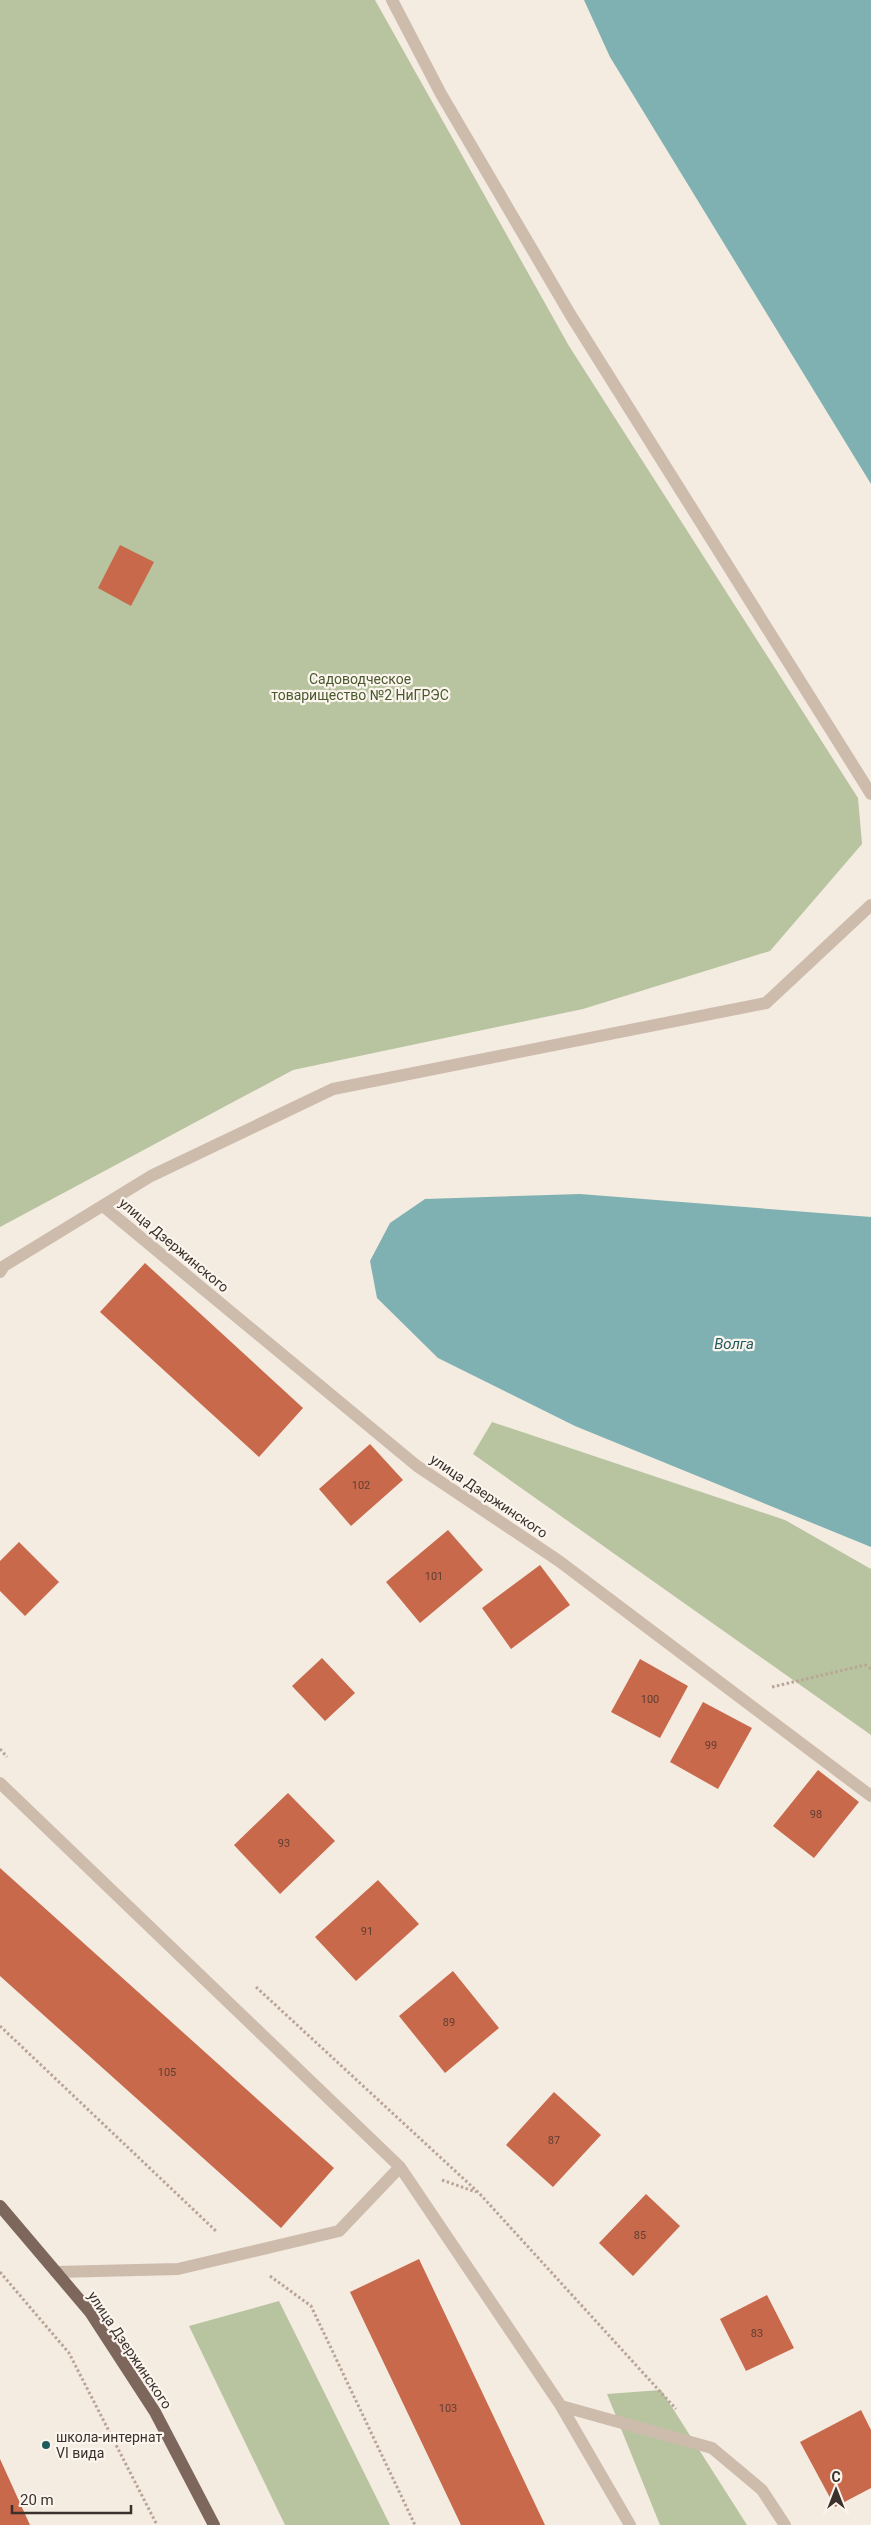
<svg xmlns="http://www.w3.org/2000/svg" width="871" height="2525" viewBox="0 0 871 2525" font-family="Roboto,sans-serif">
<rect width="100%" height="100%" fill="#f4ebe1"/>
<path fill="#b8c4a0" d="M0,0H375L569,346L858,798L862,844L770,951L583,1009L293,1070L0,1227Z
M492,1422L785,1520L871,1569V1735L473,1454Z
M279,2301L390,2525H285L189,2326Z
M661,2390L747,2525H660L607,2394Z"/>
<path fill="#7fb0b2" d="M584,0H871V484L610,57Z
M580,1194L871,1217V1547L575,1426L438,1358L377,1298L370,1261L390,1223L425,1199Z"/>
<path fill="#c8694b" d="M120,545L154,562L131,606L98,588Z
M145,1263L303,1408L259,1457L100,1312Z
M370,1444L403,1480L351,1526L319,1489Z
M448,1530L483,1570L420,1623L386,1582Z
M19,1542L59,1582L25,1616L0,1591V1561Z
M540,1565L570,1605L511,1649L482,1608Z
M322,1658L355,1693L325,1721L292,1686Z
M640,1659L688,1686L660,1738L611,1712Z
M703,1702L752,1728L718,1789L670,1762Z
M818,1770L859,1802L814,1858L773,1826Z
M288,1793L335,1841L280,1894L234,1845Z
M0,1868L334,2168L281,2228L0,1976Z
M378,1880L419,1924L356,1981L315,1937Z
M453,1971L499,2028L445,2073L399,2016Z
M554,2092L601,2135L553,2187L506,2145Z
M646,2194L680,2226L633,2276L599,2243Z
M419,2259L545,2525H461L350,2292Z
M767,2295L794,2348L746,2371L720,2319Z
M861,2410L871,2430V2488L835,2507L800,2442Z
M0,2459L30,2525H0Z"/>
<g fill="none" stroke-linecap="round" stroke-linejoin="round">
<path stroke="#b9a596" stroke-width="3" stroke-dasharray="2.5 2.5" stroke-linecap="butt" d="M772,1687L865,1665L871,1669
M0,1749L7,1757
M256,1987L479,2193L676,2409
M0,2026L217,2232
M442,2180L476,2192
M0,2272L69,2353L157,2525
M270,2276L311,2306L415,2525"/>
<path stroke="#cdbbac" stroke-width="12" d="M392,0L441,94L570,314L871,794
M103,1206L417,1466L559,1561L871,1796
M0,1272L4,1266L151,1176L333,1089L766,1003L871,905
M0,1783L400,2167L561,2406L630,2525
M56,2272L178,2269L339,2231L400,2167
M561,2406L712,2448L762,2490L785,2525"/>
<path stroke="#7d675c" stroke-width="12" d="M0,2206L90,2312L155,2412L214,2525"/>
</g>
<circle fill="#1f5a5e" stroke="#fbf5ee" stroke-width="2" cx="46" cy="2445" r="5"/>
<g text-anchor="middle" stroke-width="4.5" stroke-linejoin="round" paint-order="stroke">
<g font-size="11" fill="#5e3e33">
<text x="361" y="1489">102</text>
<text x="434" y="1580">101</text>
<text x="650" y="1703">100</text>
<text x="711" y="1749">99</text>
<text x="816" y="1818">98</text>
<text x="284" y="1847">93</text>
<text x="367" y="1935">91</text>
<text x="449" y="2026">89</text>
<text x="167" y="2076">105</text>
<text x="554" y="2144">87</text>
<text x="640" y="2239">85</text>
<text x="757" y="2337">83</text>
<text x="448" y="2412">103</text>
</g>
<g font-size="14" fill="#4a5a2e" stroke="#fbf5ee">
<text x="360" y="684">Садоводческое<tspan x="360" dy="16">товарищество №2 НиГРЭС</tspan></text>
</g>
<g font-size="14" fill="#3b302b" stroke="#fbf5ee">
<text transform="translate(174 1245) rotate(40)" y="5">улица Дзержинского</text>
<text transform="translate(489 1496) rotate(34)" y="5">улица Дзержинского</text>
<text transform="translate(130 2350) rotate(56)" y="5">улица Дзержинского</text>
</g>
<g font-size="14" fill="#3b302b" stroke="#fbf5ee" text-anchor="start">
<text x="56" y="2442">школа-интернат<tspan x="56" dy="16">VI вида</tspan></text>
</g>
<g font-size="15" font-style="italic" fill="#1f5a5e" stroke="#fbf5ee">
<text x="734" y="1349">Волга</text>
</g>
</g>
<g transform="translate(836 2490)" stroke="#fbf5ee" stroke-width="4" paint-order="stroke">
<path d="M0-4L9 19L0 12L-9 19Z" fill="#3b302b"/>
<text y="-8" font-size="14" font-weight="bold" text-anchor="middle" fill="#3b302b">С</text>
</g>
<path d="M12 2505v8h119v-8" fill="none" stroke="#3b302b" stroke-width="2.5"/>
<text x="20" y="2505" font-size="15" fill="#3b302b" stroke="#fbf5ee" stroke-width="4" paint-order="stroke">20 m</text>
</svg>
